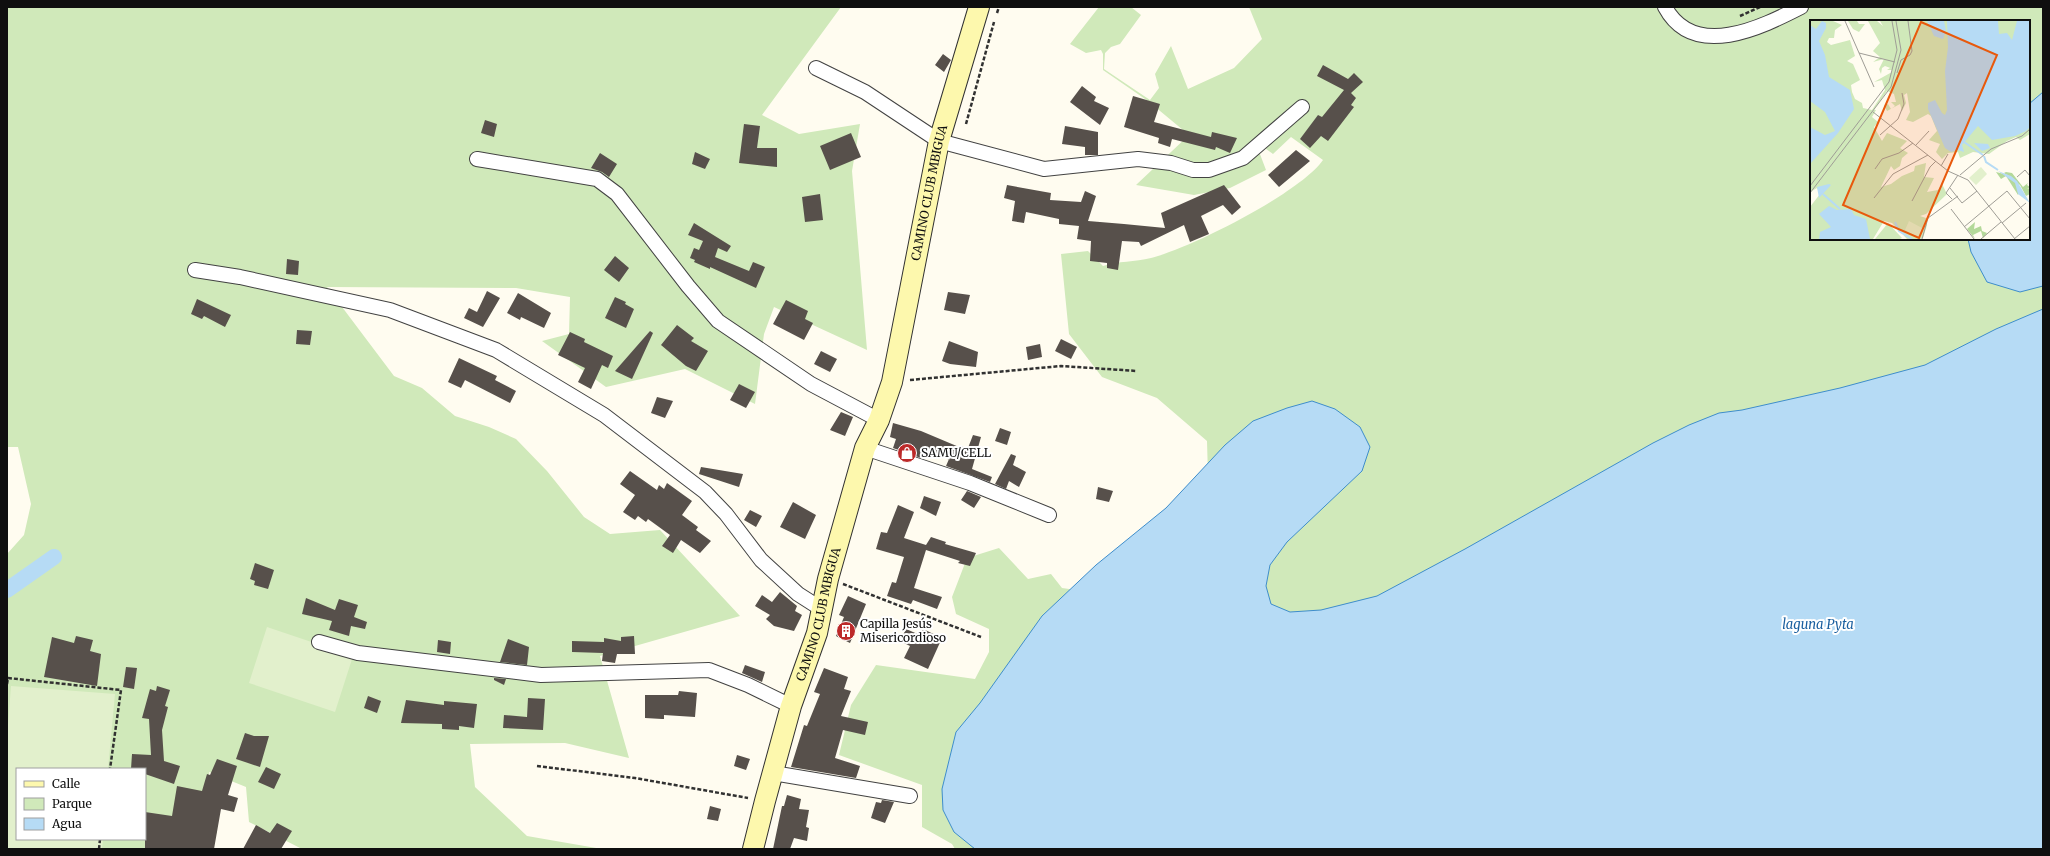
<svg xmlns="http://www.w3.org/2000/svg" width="2050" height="856" viewBox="0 0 2050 856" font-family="Merriweather,serif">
<rect width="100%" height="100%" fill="#fffcf0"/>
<path fill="#d0e9ba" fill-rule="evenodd" d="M7,7H841L762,115L799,134L860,124L852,171L867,350L774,307L764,334L755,404L685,369L606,387L542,341L569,334L570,297L516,288L327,287L394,376L422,388L455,416L489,427L516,439L547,471L584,517L610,534L660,530L740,616L600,656L629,758L565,743L470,744L475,787L527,836L602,849H302L249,822L246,787L209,772L217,833L194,849H7V554L24,535L31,504L18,447H7ZM17,769H145V839H17Z
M1099,7H1131L1141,15L1120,44L1111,47L1105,53L1104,69L1150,100L1159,88L1155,74L1171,46L1188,89L1234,68L1262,39L1249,7H2043V849H955L952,844L922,827V785L839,755L851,705L876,665L975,679L989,652V629L956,614L952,597L967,558L999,548L1028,579L1051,574L1062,588L1084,591L1208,476L1207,441L1157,398L1102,377L1069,334L1061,254L1088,251L1103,266C1118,261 1135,262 1151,258C1191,248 1300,193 1323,160L1291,137L1273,154L1255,141L1266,170L1230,188L1194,195L1136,185L1189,135L1148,101L1103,70V54L1101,50L1086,53L1070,44ZM1811,21H2029V239H1811Z"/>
<path fill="#e2f0cc" d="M267,627L353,656L335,712L249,683Z
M11,686L115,694L108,769H17V839H103L102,849H7V738Z"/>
<path fill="#b6dbf5" stroke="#3e8dcb" d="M2043,92V286L2020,292L1987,282L1971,252L1968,239H2029V104Z
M2043,309V849H975L954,832L943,810L942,789L956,732L980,703L1042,616L1096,565L1166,508L1225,445L1253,421L1287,408L1312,401L1335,409L1360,427L1370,447L1362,471L1287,542L1270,565L1266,586L1271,604L1290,612L1321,610L1377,596L1465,549L1653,443L1689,425L1719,413L1742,410L1840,388L1925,365L1996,329Z"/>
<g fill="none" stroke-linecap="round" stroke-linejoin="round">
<path stroke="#b6dbf5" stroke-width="16" d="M7,590L54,557"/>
</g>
<path fill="#57504b" d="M943,54L951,60L944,72L935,65Z
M1323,65L1348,79L1354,73L1363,82L1351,93L1356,98L1351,105L1354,107L1328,141L1321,136L1310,148L1300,139L1318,115L1322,117L1344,90L1317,76Z
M1082,86L1096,97L1094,101L1109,108L1100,125L1070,102Z
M1133,96L1160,104L1154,122L1211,137L1212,132L1237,138L1230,153L1216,147L1215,150L1172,139L1170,147L1158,143L1159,138L1124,127Z
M485,120L497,124L494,137L481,133Z
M744,124L760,126L757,148H777V167L739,163Z
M1065,126L1098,132V155H1085V147L1062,144Z
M851,133L861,157L830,170L820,146Z
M1296,150L1310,161L1279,187L1268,175Z
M695,152L710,159L705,169L692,164Z
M600,153L617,164L609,177L602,172L591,168Z
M1007,185L1051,193L1050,200L1081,202L1085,191L1096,196L1088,221L1124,224L1165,228L1161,213L1224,185L1241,207L1232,215L1223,205L1201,216L1209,234L1190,242L1184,225L1141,246L1139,242L1122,241L1118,270L1107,268V263L1090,261L1091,241L1077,239L1079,226L1059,224V219L1026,212L1024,223L1012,221L1015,201L1004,198Z
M820,194L823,220L805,222L802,197Z
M694,223L731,246L727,252L718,248L715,257L749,271L753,262L765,267L756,288L710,267V269L694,262L695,260L690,258L694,248L699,250L703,241L688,235Z
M615,256L629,268L619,282L604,270Z
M287,259L299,261L298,275L286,274Z
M487,291L500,298L483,327L464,318L469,308L477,312Z
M948,292L970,295L965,314L944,310Z
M518,293L551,313L544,328L521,317L520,320L507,313Z
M615,297L626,302L625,304L634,309L626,328L605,318Z
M197,299L231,315L225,327L204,316L202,319L191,314Z
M786,300L808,311L805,319L813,323L804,340L773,324Z
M677,325L694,338L691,341L708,351L696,371L686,366L661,345Z
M297,330L312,331L310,345L296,344Z
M650,331L653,333L632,379L615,371Z
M570,332L585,339L584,342L613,356L608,368L602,365L591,389L578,382L585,368L558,355Z
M1061,339L1077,347L1071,359L1055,351Z
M949,341L978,352L976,367L950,364L942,361Z
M1040,344L1042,357L1028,360L1026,347Z
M821,351L837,359L830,372L814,364Z
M459,358L497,376L495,380L516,391L510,403L465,380L461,388L448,382Z
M739,384L755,392L746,408L730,400Z
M657,397L673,401L665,418L651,413Z
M841,412L853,417L845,436L830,430Z
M893,423L921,431L959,447V446L968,448L973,435L981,437L972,469L992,477L990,482L946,466L949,459L961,464L923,450L921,458L893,448L896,439L890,437Z
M1000,428L1011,432L1007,445L995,441Z
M1011,454L1016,456L1013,465L1026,472L1019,487L1009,481L1006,489L995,484Z
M701,467L743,474L739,487L699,474Z
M630,471L657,490L659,485L664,489L667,483L692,501L682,515L698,527L696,530L711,541L700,553L681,540L673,553L662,546L670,535L648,519L646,522L638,516L635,520L623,512L635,495L620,484Z
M1098,487L1113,491L1109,502L1096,499Z
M967,491L981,497L974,508L961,500Z
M924,496L941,502L936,516L920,508Z
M793,502L816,515L805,539L780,527Z
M898,505L914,512L904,538L926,545L931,537L946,542L945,544L976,553L970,566L958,563L960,561L926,550L914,588L942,597L937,609L913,600L911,604L887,596L892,582L896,583L904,557L876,549L881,532L887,533Z
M750,510L762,516L756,527L744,520Z
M255,563L274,570L268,589L254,585L255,581L250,579Z
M780,592L797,606L795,611L802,615L794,631L774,626L766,619L770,615L755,606L762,595L772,602Z
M848,596L866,604L850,643L836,636L844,617L839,615Z
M306,598L335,610L339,599L358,605L354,617L367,622L365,629L351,626L349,636L329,630L332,621L302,614Z
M906,629L920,635L923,629L942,638L928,669L904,658L910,646L900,641Z
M76,636L93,640L90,651L101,654L97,686L44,677L52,637L74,643Z
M634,636L635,654H617L615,663L602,661L603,653L572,652V641L604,642V638L621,641V637Z
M508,639L529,647L527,665L500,662Z
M438,640L451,642L450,654L437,652Z
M745,665L765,672L762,682L742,673Z
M126,667L137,668L134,689L123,687Z
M824,668L848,677L844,689L851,691L841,716L868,722L865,735L843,730L835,758L860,766L856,778L791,767L804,725L807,726L820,694L814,692Z
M494,678L506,679L504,685L494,680Z
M157,686L170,690L165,706L168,707L162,730L164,761L180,766L174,784L145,774V769H131L132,754L151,755L149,719L142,718L150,689L156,691Z
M679,691L697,693L695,717L664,715V719H662L645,718V695H678Z
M368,696L381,701L377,713L364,708Z
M528,698L545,699L543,730L503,728L504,715L527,717Z
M406,700L444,705V701L477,704L474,728L459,726V730L442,729V724L401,723Z
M245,733L254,736H269L260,767L236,759Z
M737,755L750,759L746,770L734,766Z
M217,759L237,766L228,795L238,798L234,812L221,809L214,849H145V812L172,816L177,786L202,791L207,774L210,775Z
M266,767L281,774L274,789L258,782Z
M787,795L801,799L799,809L809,810L806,827L809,828L807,841L794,838L790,849H773L782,806H784Z
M882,800L894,802L885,823L871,818L876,802L881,803Z
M710,806L721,809L718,821L707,819Z
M277,823L292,831L281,849H243L256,825L270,833Z"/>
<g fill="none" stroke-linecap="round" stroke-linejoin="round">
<defs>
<path id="minor" d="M1665,7C1694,61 1762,27 1801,7
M816,68L865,92L939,141L1044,169L1138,159L1171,163L1193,170H1209L1243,158L1302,107
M477,159L597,179L617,194L688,286L718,321L811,384L879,420
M195,270L240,277L390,310L496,350L604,415L705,492L726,514L761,560L798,594L823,610
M865,448L970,483L1049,515
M319,642L358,653L541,675L709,670L748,685L791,706
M773,773L910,796"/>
<g id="secondary">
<path id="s1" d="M753,849L765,801L791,706L817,633L828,579L865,448L879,420L892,382L939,141L979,7"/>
</g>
</defs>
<use href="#minor" stroke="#424242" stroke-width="16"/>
<use href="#secondary" stroke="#313131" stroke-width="22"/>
<path stroke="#313131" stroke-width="2.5" stroke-dasharray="4 2" stroke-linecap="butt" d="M997,13L999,7
M1740,16L1760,7
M966,124L994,22
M910,380L1061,366L1137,371
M843,584L981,637
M7,684L8,678L121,690L110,769
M537,766L635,778L748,798
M99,849L100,839"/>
<use href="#minor" stroke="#fff" stroke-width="14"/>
<use href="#secondary" stroke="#fdf8ad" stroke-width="20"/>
</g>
<defs>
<symbol id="shop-disc" viewBox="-11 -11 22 22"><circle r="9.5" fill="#bc2929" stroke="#fff"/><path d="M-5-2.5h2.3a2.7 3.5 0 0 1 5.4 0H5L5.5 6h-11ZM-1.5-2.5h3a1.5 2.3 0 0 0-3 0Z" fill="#fff"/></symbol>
<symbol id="building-disc" viewBox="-11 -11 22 22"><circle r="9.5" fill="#bc2929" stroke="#fff"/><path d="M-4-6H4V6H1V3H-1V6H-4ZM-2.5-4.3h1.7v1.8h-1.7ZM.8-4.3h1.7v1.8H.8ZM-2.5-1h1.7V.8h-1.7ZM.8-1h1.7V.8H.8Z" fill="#fff"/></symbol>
</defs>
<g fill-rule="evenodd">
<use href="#shop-disc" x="896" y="442" width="22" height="22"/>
<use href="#building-disc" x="835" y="620" width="22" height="22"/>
</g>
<g text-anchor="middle" stroke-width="4" stroke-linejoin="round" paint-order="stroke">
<g font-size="12" fill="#0f0f0f" stroke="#fff">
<text dy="4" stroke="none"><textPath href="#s1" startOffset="681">CAMINO CLUB MBIGUA</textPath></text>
<text dy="4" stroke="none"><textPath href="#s1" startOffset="244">CAMINO CLUB MBIGUA</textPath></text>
</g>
<g font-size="12" fill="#0f0f0f" stroke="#fff" text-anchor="start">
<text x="921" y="457">SAMU/CELL</text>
<text x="860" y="628">Capilla Jesús<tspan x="860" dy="14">Misericordioso</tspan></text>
</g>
<g font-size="13" font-style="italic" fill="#1a5f9f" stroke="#fff">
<text x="1818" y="629">laguna Pyta</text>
</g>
</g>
<g transform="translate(1810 20)">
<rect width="220" height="220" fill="#fffcf0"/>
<path d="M0,1H23L32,5L25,10L24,18H19L17,22L21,25L40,20L45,36L37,41L43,44L50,60L41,65L42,72L45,79L52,83L53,88L62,90L75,70L72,60L64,62L82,52V50H77L80,48L83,49L75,46L72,48L71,54L69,49L74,39L63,42L70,37L63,31L70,23L58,1H67L73,6L70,1H220V114L210,120L206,117L197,121L179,134L163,132L150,138L148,132L138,133L132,139L126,132L130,124L119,120L127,111L121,96L118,94L103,102L96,100L100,92L97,73L94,75L96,83L92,91L90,84L77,91L74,85L78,84L81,89L85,86L81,82H86L84,74L77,71L64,90H66L62,97L68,102L64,107L72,121L77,113L97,121L90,128L98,133L92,138L90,146L84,150L81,146L71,167L81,164L92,156L104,151L105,146L116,143L114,157L124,158L117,172L128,170L132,164L137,174L116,194L110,196L116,198L117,205L113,218L110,219H97L82,203L74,201L63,219H0V187L10,174L7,168L0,172ZM38,1H47L49,4H55L49,12L43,9ZM78,203L92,218L90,219H65Z" fill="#d0e9ba"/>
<path d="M186,152L194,154L204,160L215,179L209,173L208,175L196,156L191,159ZM196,152L202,153L213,167L218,163L217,165L220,167L217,169L220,168V174L216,176L210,165L194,153ZM165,202L164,209L171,206L172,211L177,213L173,218L171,211L163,215L165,219L157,209Z" fill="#b4d99a"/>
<path d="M171,147L177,154L166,165L159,158ZM99,201L114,209L109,218L95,210Z" fill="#e2f0cc"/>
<path d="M12,1L16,3V8L9,21L15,35L19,57L40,70L44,89L28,113L0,144V107L15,115L25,111L15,92L0,81V5L6,9ZM117,1H134L136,11L133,19L124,16ZM137,1H188L189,14L197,13L202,20L207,1H220V107L216,111L205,116L182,120L168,106L152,125L154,132L148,130L141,132L135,128L118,89V83L125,80L132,93L135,95L137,90L135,51L138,27ZM164,123L178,124L180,128L172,131ZM188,151L201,156L207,161L220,183L208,174L205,163ZM19,164L21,165L9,178L7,167ZM19,186L27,190L41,189L44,195L56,199L60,219H9L10,212L21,207L9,194Z" fill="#b6dbf5"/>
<path fill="none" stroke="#b6dbf5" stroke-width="2" d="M154,122L173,135M174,136L176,142L188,150M13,174L30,189M85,202L89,211L102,219"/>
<path fill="none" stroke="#9f9d96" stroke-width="1" d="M35,1L64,67M49,33L85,42M87,53L91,40L100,35L102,31L98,1M63,92L138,151L158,160L205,219M70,115L88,99L94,84L92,73M106,125L119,111M131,146L138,134M65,149L72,139L89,133L103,123M150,155L181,129L212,116L220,109M207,157L215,150L220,156M0,166L79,62L87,30L82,1M140,168L152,183L167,171M0,173L81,67L91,30L86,1M64,178L83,154L118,135M142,179L136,173L148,155M102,181L120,147L126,141M141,189L164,219M192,203L216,183M154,207L197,171L220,199M112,219L118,198L148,176M171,219L191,202M204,219L220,206"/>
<path fill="#e8590c" fill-opacity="0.15" stroke="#e8590c" stroke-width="2" d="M111,2L187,35L109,218L33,185Z"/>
<rect width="220" height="220" fill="none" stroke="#0f0f0f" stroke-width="2"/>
</g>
<rect width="2050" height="856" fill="none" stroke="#0f0f0f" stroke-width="16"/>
<rect x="16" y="768" width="130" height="72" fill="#ffffff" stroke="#9f9f9f"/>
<rect x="24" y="781" width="20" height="6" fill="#fdf8ad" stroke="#9f9f9f"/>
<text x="52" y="788" font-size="12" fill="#0f0f0f">Calle</text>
<rect x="24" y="798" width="20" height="12" fill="#d0e9ba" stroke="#9f9f9f"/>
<text x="52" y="808" font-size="12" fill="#0f0f0f">Parque</text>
<rect x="24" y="818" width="20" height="12" fill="#b6dbf5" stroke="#9f9f9f"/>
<text x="52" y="828" font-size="12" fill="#0f0f0f">Agua</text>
</svg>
